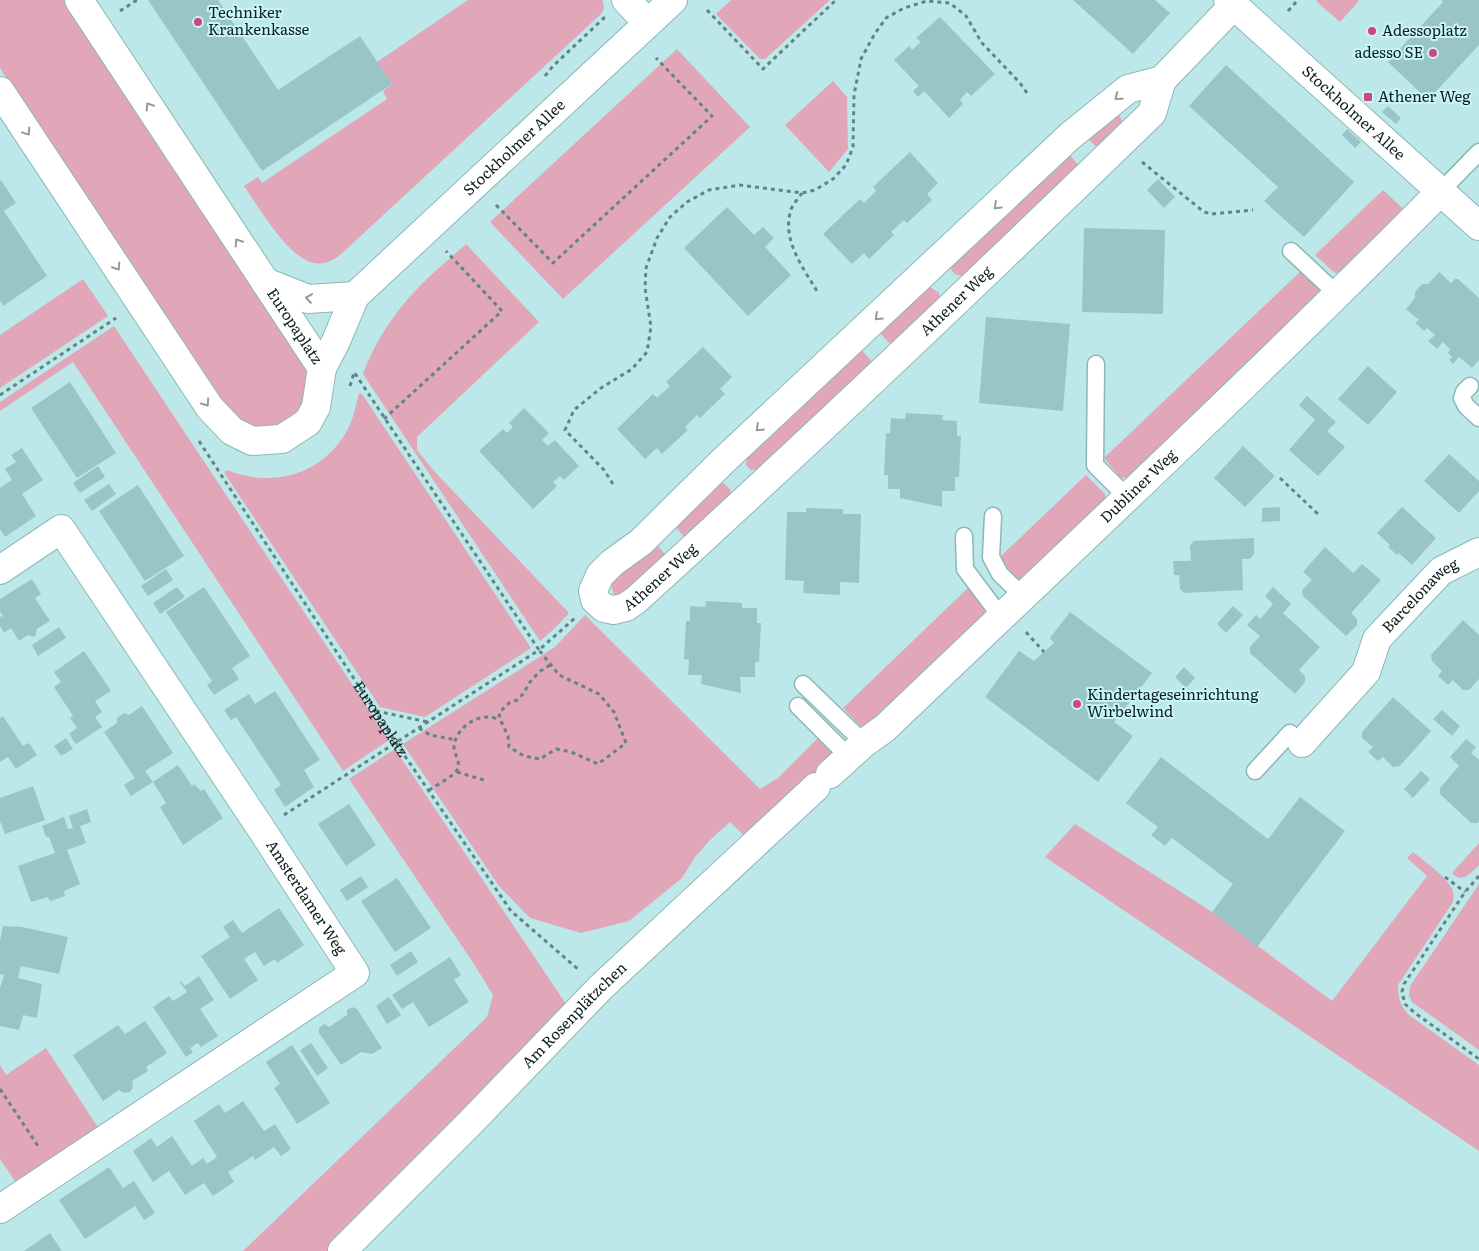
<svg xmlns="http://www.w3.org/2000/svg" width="1479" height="1251" viewBox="0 0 1479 1251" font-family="Literata,serif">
<rect width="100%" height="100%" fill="#bce8ea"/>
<path fill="#e1a6b8" d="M0,0H70L306,356C307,362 309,369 309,375C309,379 307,385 306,390C301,411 290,423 267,426C258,428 245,426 238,420C231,415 225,407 219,401L0,68Z
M468,0H602C605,5 604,9 601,14L339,256C331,261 324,265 314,263C289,259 258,206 244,186L258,177L262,183L387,99L383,91L392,84L377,62Z
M731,0H830L765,59H760L716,14Z
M1317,0H1358L1359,1L1340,22L1316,1Z
M677,49L750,127L563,299L490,222Z
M833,81L847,97L848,149L829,172L785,125Z
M1113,114L1120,116L1122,122V129L1100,151L1085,135Z
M1067,152L1082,169L968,275C958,277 953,275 949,265Z
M1383,190L1407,212L1343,272L1335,273L1315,255Z
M466,244L539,322L417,437V450L435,472L569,613L555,628L540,641L363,374C375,341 395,311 420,286C434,271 451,258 466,244Z
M1302,270L1320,287V297L1131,477L1121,478L1104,458Z
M83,279L108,316L0,388V335Z
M930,287L939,293L940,298L938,304L892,346L878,331L924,288Z
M114,326L389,740L343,771L73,362L0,411V402Z
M860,348L874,364L762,469L751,470L746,465L747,455Z
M359,393L362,394L531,648L425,717L380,707L225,474V471L227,470C274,489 325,474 349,427C354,416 356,405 359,393Z
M1086,475L1105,494L1106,503L1025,579H1016L1002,564L1000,557Z
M720,482C728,485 732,489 731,498L687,540L673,524Z
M654,542L668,557L619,598L614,595L611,585L614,580Z
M970,586L985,606L984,616L870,727H861L843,708Z
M585,615L760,789L778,778L818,738L834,755L747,838L730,822L710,840L695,857L682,878L629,921L581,933L530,918L499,886L403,744L555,647Z
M395,749L564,1001L569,1013L330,1251H243L487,1017L493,995L474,964L349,779Z
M1075,824L1212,912L1332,1001L1427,876L1407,858L1413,852C1424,861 1444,875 1451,887C1454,892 1454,896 1453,902L1398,985C1398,998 1400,1005 1409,1015L1479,1065V1151L1045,857Z
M1479,843V865C1471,873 1462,884 1452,873Z
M1479,884V1050L1412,1002L1409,995L1410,986Z
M46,1048L99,1129L17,1184L0,1159V1065L6,1075Z"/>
<path fill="#9ac5c6" d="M148,0H218L278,90L360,36L392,84L262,171Z
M1073,0H1155L1170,13L1133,54Z
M1441,0H1479V45L1428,100L1388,62L1443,2Z
M940,17L995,74L971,96L967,92L960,100L963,104L949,118L924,91L918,97L913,91L919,86L894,60L909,46L912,50L921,42L916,38Z
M1226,65L1354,182L1304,237L1264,201L1278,187L1189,106Z
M1388,106L1401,118L1396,124L1382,112Z
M1347,129L1361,142L1355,148L1342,135Z
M910,152L938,183L927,194L932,200L907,223L904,220L891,232L894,235L869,259L864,253L852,264L823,234L860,199L864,203L876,191L873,187Z
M1158,179L1175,197L1164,208L1147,190Z
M1,180L16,203L4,211L47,276L3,306L0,301V181Z
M727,207L754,235L763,227L774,238L765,247L791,275L748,316L684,248Z
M1084,228L1165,230L1163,314L1082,312Z
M1439,272L1451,283L1455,279H1458L1479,298V360L1472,368L1459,357L1453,364L1449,360L1452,357L1448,353L1450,349L1443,342L1437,349L1428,341L1435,335L1427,328L1424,331L1415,323L1419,320L1406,309L1415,298V292L1422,284H1428Z
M986,317L1070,324L1063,411L979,403Z
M703,347L732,377L720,389L725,394L700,418L697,415L685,427L688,430L662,454L657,448L645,459L617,429L653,394L657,398L670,386L666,382Z
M1368,366L1397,392L1368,425L1338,399Z
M70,382L116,453L77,478L31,408Z
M1307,396L1336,422L1327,431L1345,447L1318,476L1289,450L1315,420L1299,405Z
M524,408L549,433L542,440L548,446L555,440L579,466L564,480L560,476L553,482L557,486L533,509L479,451L503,429L507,433L513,427L509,423Z
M906,413L943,415L942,420L957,421V436H961L959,477H955V491H942V507L900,498V489H888V475H884L886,433H890L891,418L905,419Z
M1243,446L1275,476L1245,507L1214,478Z
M22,448L43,480L22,494L36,516L5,537L0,529V488L12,480L5,469L16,462L11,455Z
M1449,454L1479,481V491L1459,513L1424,481Z
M98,466L105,477L80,493L73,483Z
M109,484L116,494L92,511L84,500Z
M138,485L184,556L145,581L99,511Z
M1280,507V521L1262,522V508Z
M1402,507L1436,538L1412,565L1399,553L1397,555L1388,547L1390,545L1377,533Z
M806,508L843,509V514H861L859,583L840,582V595L803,593L804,581L785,580L787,512H806Z
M1254,538V554L1250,559H1242L1243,590L1184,593L1180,589L1179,575H1174L1173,561H1191L1190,546L1194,541Z
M1325,547L1353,573L1362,564L1381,580L1351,613L1357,619V625L1346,636L1303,596L1302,590L1312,580L1303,572Z
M166,569L173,580L148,596L141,586Z
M32,579L41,594L35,598L50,621L37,629L35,637L28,635L19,641L11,628L4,633L0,626V617L3,616L0,612V599Z
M177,587L185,597L160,614L153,603Z
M204,587L250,656L232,668L239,679L214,695L207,685L212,681L166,612Z
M1273,587L1291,604L1283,613L1320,647L1299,670L1305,676V682L1295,694L1250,653V647L1260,636L1247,625L1256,615L1260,619L1273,604L1265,596Z
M706,601L742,603V608H757V623H761L759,662H755V677H740L741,693L701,684L702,675H688L689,660L684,659L686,621H690V606L705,607Z
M1233,606L1243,615L1226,633L1217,624Z
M1070,612L1152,673L1114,722L1133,736L1098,782L985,697L1019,651L1034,661L1054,643L1050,638Z
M1463,620L1479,635V679L1469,690H1463L1453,680L1448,685L1438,676L1442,671L1432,661L1431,655Z
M59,627L66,638L38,656L32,645Z
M84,651L111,691L95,701L102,712L95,717L102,727L76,744L69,734L77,728L70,718L73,716L54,687L61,682L54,672Z
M1184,667L1195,678L1186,688L1175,677Z
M275,691L320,760L304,770L314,787L285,807L274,790L281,785L236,717L231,720L224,710L249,694L255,704Z
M1393,697L1431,731L1400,766L1393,767L1383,757L1378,761L1368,752L1373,747L1362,738V732Z
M142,706L173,753L145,771L153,782L131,796L124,785L135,778L104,732L117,723V718L124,713L129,715Z
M1442,710L1460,726L1452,736L1433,719Z
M3,716L23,746L29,743L37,755L16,769L8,757L0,762V718Z
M66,738L73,749L61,756L54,746Z
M1466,739L1476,747L1471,753L1479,760V821L1478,823H1471L1440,794V788L1459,766L1450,757Z
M1161,757L1268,839L1300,797L1345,831L1257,947L1212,912L1233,884L1172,838L1165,846L1151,835L1158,827L1126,803Z
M178,765L192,786L194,784L201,791L204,789L223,818L183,845L160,807L166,803L153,782Z
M1421,771L1430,779L1413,798L1404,789Z
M33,786L45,820L5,834L0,821V798Z
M349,804L376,845L346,866L318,824Z
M87,809L91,822L80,826L86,843L67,850L80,884L64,891L65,896L50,901L48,897L31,902L18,866L55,853L49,837H46L42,826L64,817L68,829L73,828L69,816Z
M361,876L368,887L347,901L340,890Z
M397,878L431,928L395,952L361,901Z
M279,908L304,945L277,963L275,959L264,966L255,952L244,959L258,980L230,999L201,956L230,937L223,927L233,920L242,933Z
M3,926L22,927L68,937L59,974L21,966L18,978L42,984L37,1018L23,1015L19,1030L0,1026V988L4,975L0,974V941Z
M411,951L418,962L397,976L390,965Z
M450,957L461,975L454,980L469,1002L429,1027L413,1002L402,1009L392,995Z
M199,976L214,1000L200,1009L218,1036L201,1047L198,1043L190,1048L193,1052L186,1057L153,1007L169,996L173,1001L187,992L180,982L181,981L185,986Z
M389,997L401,1015L387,1024L376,1006Z
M352,1007L357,1009L382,1048L372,1054L361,1052L341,1065L319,1033V1028L324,1024L329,1027L347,1015V1010Z
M145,1021L167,1053L146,1067L148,1071L132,1081L133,1087L130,1092L124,1093L119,1090L103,1101L73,1055L118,1025L125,1034Z
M311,1043L328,1068L317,1076L300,1050Z
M292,1045L330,1103L297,1124L274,1088L280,1084L266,1062Z
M243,1101L264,1131L275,1124L291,1149L281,1156L274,1147L255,1160L253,1156L228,1172L234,1182L213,1196L204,1183L185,1195L169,1171L153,1182L133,1151L151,1138L157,1147L172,1136L192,1166L203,1158L207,1164L217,1157L194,1121L219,1104L225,1113Z
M109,1167L123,1188L134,1181L155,1213L144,1220L135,1206L85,1239L59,1200Z
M50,1233L62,1251H24Z"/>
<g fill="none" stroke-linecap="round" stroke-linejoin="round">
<defs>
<path id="lane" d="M1441,191L1479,152
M1291,251L1337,294
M1096,364L1095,465L1127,497
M1470,386L1464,392L1462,398L1466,406L1479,418
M993,516L991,557L1000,574L1023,596
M964,536L965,569L1001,617
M803,684L864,743
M798,706L849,757
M1255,771L1290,733"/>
<g id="street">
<path id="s2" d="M79,0L322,368"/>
<path d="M626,0L648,23"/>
<path id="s3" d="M1228,0L1479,226"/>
<path id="s4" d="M1162,80L1128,89L1070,136L722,462L641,542L612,563L600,575L593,591L595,600L604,608L614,610L626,607L636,600C811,441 982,278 1152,113L1162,80L1234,5"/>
<path id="s5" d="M0,91L210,408L232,431L252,441L282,439L308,422L316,407L322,368L336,341L355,296L673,0"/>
<path d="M265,282L308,299L355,296"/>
<path id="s6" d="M0,570L61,529L262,830L355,973L0,1209"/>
<path id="s7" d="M1302,743L1366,672L1377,639L1441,571L1479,552"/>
<path id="s8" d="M830,774L864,743L885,728C1071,550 1260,374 1441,191"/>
<path id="s9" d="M342,1251L472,1121L600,988L816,787"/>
</g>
</defs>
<use href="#lane" stroke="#8cb7b9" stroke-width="19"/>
<use href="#street" stroke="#8cb7b9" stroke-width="30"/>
<g stroke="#648384" stroke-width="3" stroke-dasharray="4 4" stroke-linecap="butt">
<path d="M707,10L763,69L836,0"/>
<path d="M120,11L137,0"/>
<path d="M1288,11L1298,0"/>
<path d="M545,76L553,66L605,17"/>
<path d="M1142,162L1204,212L1212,214L1253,210"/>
<path d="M802,193C798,199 791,206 790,213C783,241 803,268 817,291"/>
<path d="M496,205L553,263L712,116L656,58"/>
<path d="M350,386L354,373"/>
<path d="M0,395L116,318"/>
<path d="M384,419L502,311L446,251"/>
<path id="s1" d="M199,441L396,743L511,911L579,970"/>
<path d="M1280,478L1319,515"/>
<path d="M613,484L604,470L565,430L574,410L601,388L632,369L647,352L651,327L645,288L646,268L657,238L670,217L687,202L709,190L740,185L802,193L815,190L833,179L846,165L853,147L854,95L861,59L874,35L886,18L904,8L927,1L950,3L966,16L982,43L1020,83L1027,93"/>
<path d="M1026,632L1044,652"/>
<path d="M550,665L539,672L530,682L523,694L517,700L509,703L499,713L500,719L508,736L509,747L524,756L540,759L556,749L571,752L598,764L626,743L614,712L599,694L559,675L539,650L575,618"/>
<path d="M376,711L428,722"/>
<path d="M419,728L430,735L456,740"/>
<path d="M457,772L487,781"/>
<path d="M429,790C435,786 454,776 457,770C461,763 455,755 454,748C454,731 473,716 489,717C492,717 497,719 500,719"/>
<path d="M284,815L539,650L354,372"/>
<path d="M1479,876L1465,892L1404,984L1402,992L1405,1004L1415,1013L1479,1059"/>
<path d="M1445,877L1465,892"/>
<path d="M0,1089L40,1149"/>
</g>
<use href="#lane" stroke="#fff" stroke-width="16"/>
<use href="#street" stroke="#fff" stroke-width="28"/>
</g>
<defs><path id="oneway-chevron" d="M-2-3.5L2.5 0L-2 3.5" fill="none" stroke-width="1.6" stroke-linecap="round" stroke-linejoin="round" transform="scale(1.25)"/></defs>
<g stroke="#929a9a">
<use href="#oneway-chevron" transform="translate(1118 97) rotate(141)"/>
<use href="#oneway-chevron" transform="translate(149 106) rotate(-123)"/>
<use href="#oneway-chevron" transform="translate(27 132) rotate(56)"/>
<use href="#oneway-chevron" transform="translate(997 206) rotate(137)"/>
<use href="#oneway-chevron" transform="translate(238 242) rotate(-123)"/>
<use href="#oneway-chevron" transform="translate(117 267) rotate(57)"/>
<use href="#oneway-chevron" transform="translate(309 298) rotate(-172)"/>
<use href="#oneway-chevron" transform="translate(878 317) rotate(137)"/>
<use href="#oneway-chevron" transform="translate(206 403) rotate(55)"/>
<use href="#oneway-chevron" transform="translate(759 428) rotate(137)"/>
</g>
<g fill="#cf457e" stroke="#c9f5f7" stroke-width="2">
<circle cx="198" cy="22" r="5"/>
<circle cx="1372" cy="31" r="5"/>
<circle cx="1433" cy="53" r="5"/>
<rect x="1363" y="92" width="10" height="10" rx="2.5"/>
<circle cx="1077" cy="704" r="5"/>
</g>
<g text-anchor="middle" stroke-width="4" stroke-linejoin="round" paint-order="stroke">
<g font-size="15" fill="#0d1e1f" stroke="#c9f5f7" text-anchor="start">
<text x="208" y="18">Techniker<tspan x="208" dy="17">Krankenkasse</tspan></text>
<text x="1382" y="36">Adessoplatz</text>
<text x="1423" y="58" text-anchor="end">adesso SE</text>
<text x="1378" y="102">Athener Weg</text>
<text x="1087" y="700">Kindertageseinrichtung<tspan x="1087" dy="17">Wirbelwind</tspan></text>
</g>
<g font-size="15" fill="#0d1e1f" stroke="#c9f5f7">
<text dy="5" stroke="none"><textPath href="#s3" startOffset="169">Stockholmer Allee</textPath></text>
<text dy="5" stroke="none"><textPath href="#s5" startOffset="849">Stockholmer Allee</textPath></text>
<text dy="5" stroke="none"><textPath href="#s4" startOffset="1265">Athener Weg</textPath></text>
<text dy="5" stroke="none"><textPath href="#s2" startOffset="391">Europaplatz</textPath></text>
<text dy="5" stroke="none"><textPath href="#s8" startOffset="422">Dubliner Weg</textPath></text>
<text dy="5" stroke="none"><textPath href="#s4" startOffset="860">Athener Weg</textPath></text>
<text dy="5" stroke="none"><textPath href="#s7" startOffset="192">Barcelonaweg</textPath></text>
<text dy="5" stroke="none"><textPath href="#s1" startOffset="332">Europaplatz</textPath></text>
<text dy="5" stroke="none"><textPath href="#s6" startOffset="516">Amsterdamer Weg</textPath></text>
<text dy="5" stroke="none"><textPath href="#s9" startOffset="331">Am Rosenplätzchen</textPath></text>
</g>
</g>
</svg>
